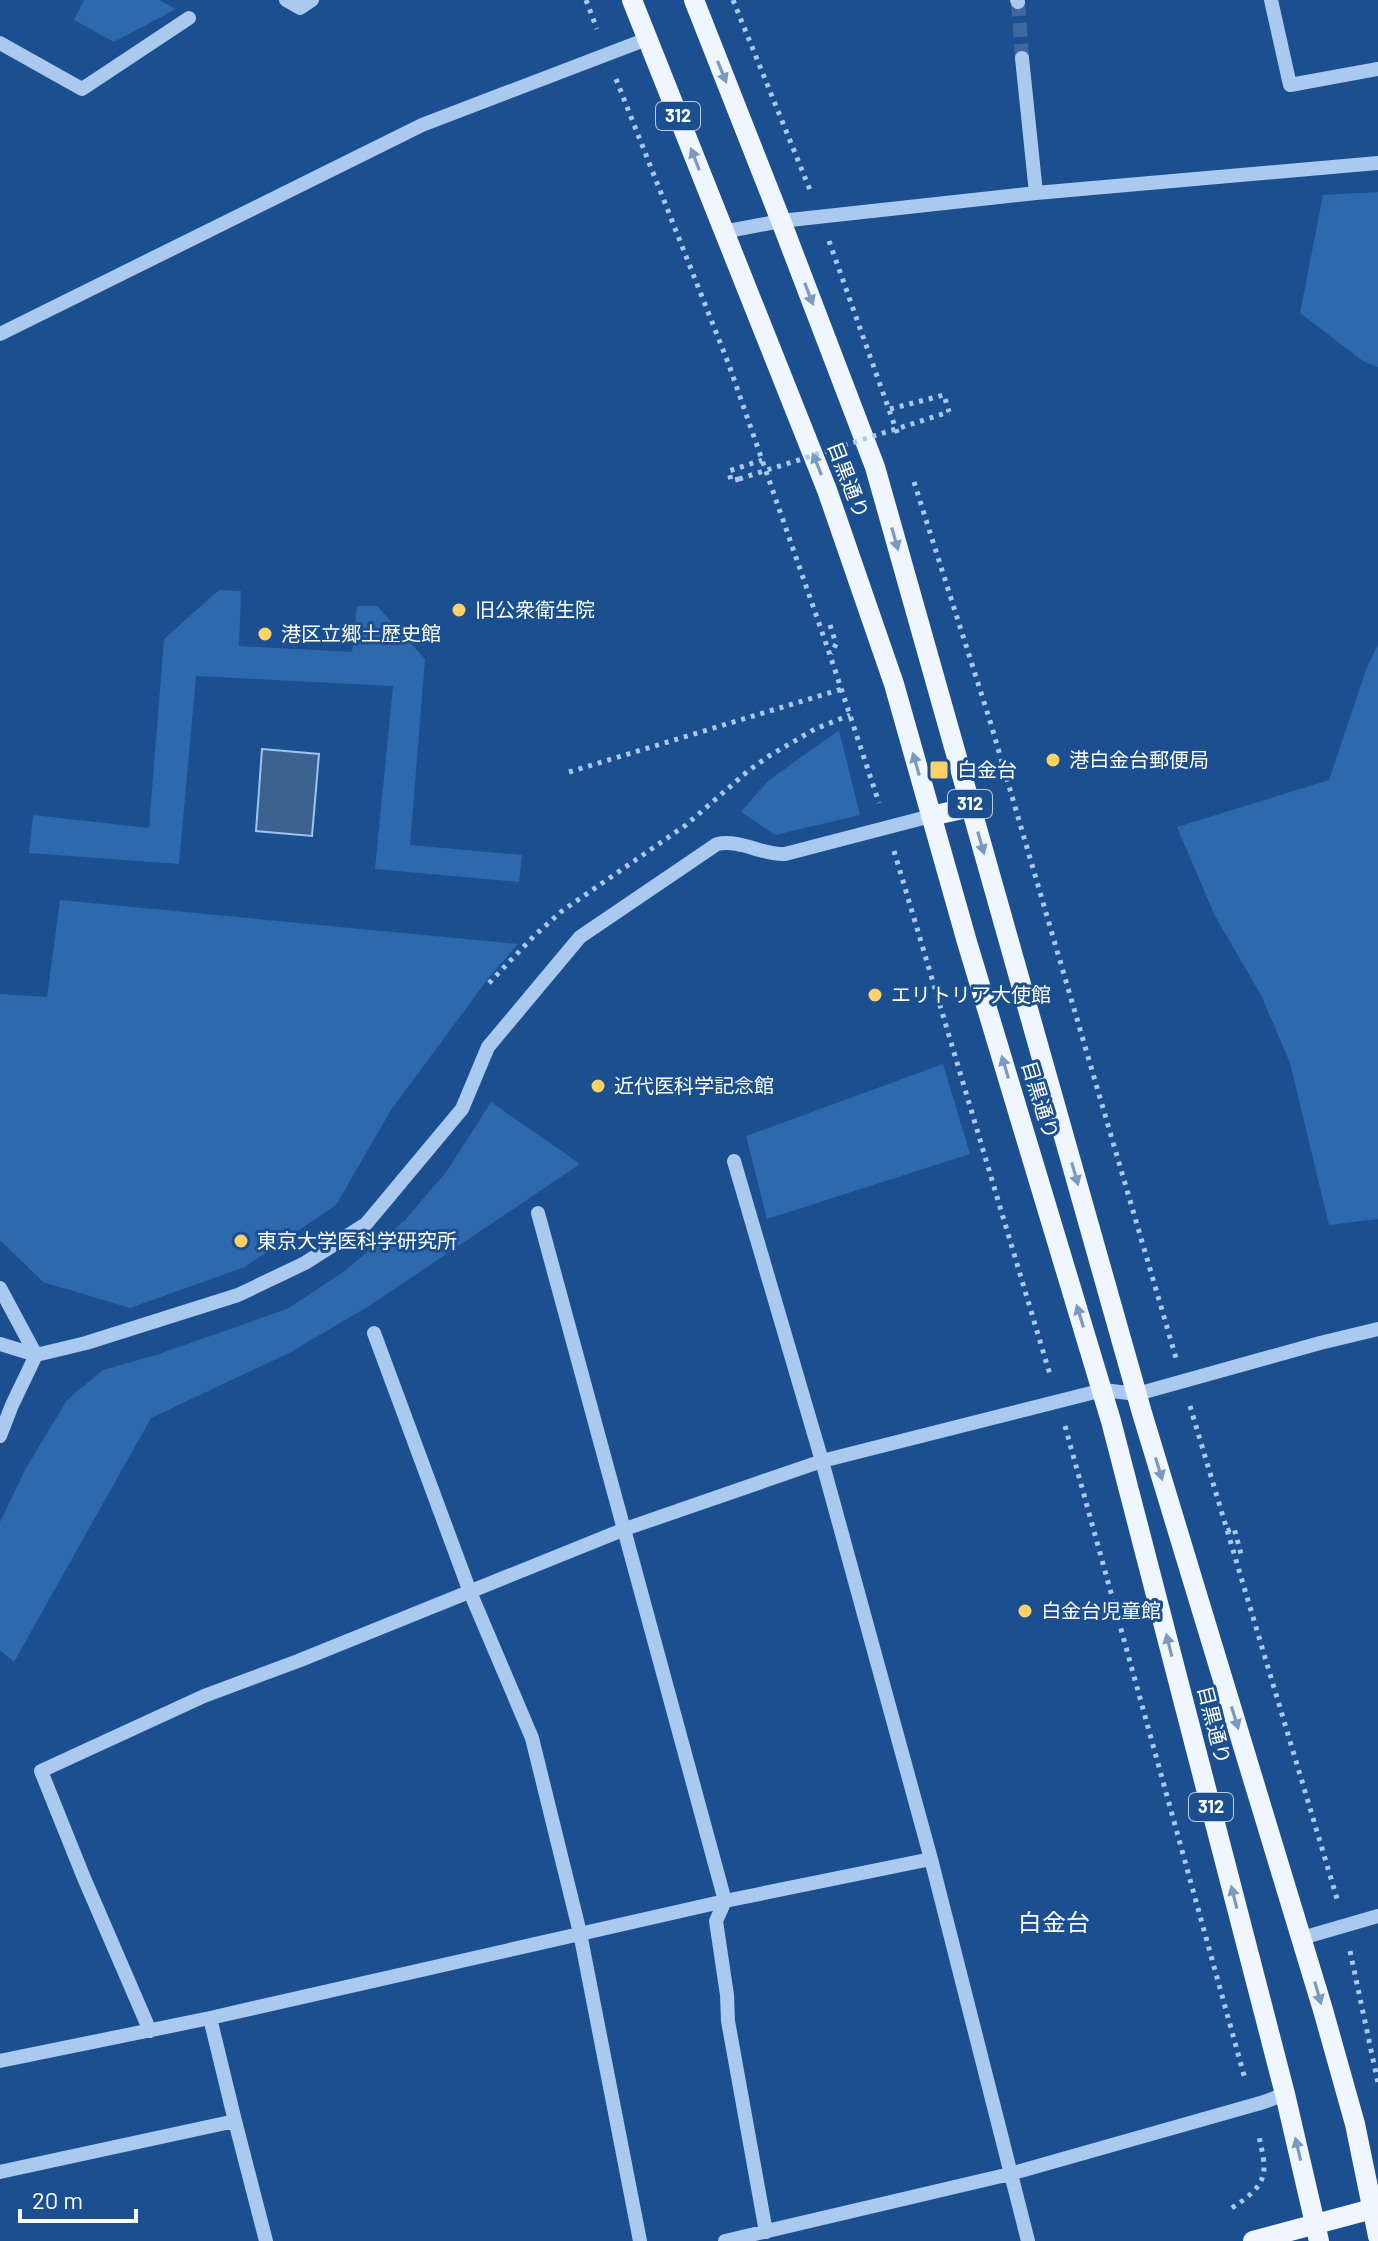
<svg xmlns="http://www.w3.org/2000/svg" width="1378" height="2241" viewBox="0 0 1378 2241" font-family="Barlow,'Noto Sans JP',sans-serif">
<rect width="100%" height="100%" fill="#1b4f8f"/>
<path fill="#2e69ad" d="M84,0H159L176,9L114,42L74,20Z
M1378,192V367L1363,361L1300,313L1323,195Z
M219,590L241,591L239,646L352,652L357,606H377L425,659L410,845L522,855L519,882L375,869L393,686L196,676L179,864L29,853L33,815L149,828L164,639Z
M1378,644V1219L1329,1225L1290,1063L1261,995L1215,916L1177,827L1329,780L1366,670Z
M839,730L860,815L775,835L741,812L768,781Z
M60,900L518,944L487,980L391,1110L336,1205L245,1267L130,1308L43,1282L0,1240V994L47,997Z
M943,1064L970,1154L767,1219L746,1136Z
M491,1102L580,1164L369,1306L289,1353L151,1418L14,1662L0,1650V1522L26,1468L67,1400L103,1370L156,1355L287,1309L346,1270L405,1220L447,1171Z"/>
<path fill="#3c6290" stroke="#9cc4f0" stroke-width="2" d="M262,749L319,754L312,836L256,831Z"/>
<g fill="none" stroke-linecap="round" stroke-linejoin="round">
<path stroke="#3d69a0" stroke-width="14" stroke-dasharray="14 7" stroke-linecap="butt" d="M1018,2L1022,58"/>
<path stroke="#a9c9ee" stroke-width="5" stroke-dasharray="4 6" stroke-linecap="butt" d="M586,0L597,29
M733,0L810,190
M616,79L729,365L830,655L879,803
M829,241L898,435
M890,409L944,395L949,412
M739,479L731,481L729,471L762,460
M914,482L990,721L1176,1358
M830,625L836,644L831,654
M569,772L842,689
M894,851L1051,1378
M489,983L534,936L562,911L686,825L748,771L769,756L815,729L850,715
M1190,1406L1338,1902
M1065,1426L1245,2079
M1227,1531L1234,1528L1241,1554
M1350,1951L1378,2083
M1232,2208C1271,2182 1267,2173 1258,2132"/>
<path stroke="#a9c9ee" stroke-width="14" d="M286,0L300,8L312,0
M1017,0L1018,2
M1271,0L1290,85L1378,69
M0,43L82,89L189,18
M1022,58L1036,193
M723,232L781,221L1036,193L1378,163
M0,334L422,125L647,39
M734,1161L822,1461L931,1859L1028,2241
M538,1213L725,1901L716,1921L727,1995L728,2021L766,2232
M0,1288L36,1355
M374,1333L470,1592L532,1738L580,1933L640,2241
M0,1344L36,1355
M0,1436L12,1405L36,1355L86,1343L238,1295L305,1263L366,1224L462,1109L488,1047L580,937L717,844C741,839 761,855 785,854L931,816
M1302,1938L1378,1916
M210,2018L235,2121L266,2241
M150,2031L84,1878L41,1771L204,1696L298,1661L625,1529L822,1461L1103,1390L1137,1394L1320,1343L1378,1329
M0,2061L210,2018L725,1901L931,1859
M0,2172L235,2121
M725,2241L1010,2174L1264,2102L1285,2094"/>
<path stroke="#f0f6ff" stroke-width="20" d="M632,0L827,490L894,684L967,942L1111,1421L1285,2094L1319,2241
M694,0L781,221L875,467L1142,1413L1323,2010L1355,2124L1378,2236
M931,816L971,807
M1253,2241L1372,2209"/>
<path stroke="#a9c9ee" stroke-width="5" stroke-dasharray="4 6" stroke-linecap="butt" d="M739,479L949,412"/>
</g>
<defs><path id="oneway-solid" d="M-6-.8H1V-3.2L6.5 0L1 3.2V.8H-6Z" transform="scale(2)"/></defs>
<g fill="#7b9ac1">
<use href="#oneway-solid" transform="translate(722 72) rotate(68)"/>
<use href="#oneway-solid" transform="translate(695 159) rotate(-111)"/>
<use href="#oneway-solid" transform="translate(809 294) rotate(69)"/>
<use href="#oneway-solid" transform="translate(817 464) rotate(-112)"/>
<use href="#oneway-solid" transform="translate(895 539) rotate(74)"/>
<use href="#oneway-solid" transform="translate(916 764) rotate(-106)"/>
<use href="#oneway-solid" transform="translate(981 843) rotate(74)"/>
<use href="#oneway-solid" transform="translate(1005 1067) rotate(-107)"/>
<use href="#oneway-solid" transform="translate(1075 1174) rotate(74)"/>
<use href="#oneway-solid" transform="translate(1080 1316) rotate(-107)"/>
<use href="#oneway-solid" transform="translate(1159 1469) rotate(73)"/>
<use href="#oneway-solid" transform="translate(1169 1645) rotate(-104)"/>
<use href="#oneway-solid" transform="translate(1235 1718) rotate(73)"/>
<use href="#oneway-solid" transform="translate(1234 1897) rotate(-104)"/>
<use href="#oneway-solid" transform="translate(1318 1993) rotate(74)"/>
<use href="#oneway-solid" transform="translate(1298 2149) rotate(-103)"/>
</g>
<g fill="#ffd166" stroke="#1b4f8f" stroke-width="3">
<circle cx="459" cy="610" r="8"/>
<circle cx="265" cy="634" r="8"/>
<circle cx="1053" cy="760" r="8"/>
<rect x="929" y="760" width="20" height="20" rx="4"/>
<circle cx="875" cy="995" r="8"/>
<circle cx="598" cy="1086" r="8"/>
<circle cx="241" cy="1241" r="8"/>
<circle cx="1025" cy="1611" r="8"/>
</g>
<g text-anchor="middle" stroke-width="6" stroke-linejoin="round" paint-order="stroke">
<g fill="#1b4f8f" stroke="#bbcadd" stroke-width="2">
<rect x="656" y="102" width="44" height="28" rx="6"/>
<rect x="948" y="790" width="44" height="28" rx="6"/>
<rect x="1189" y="1793" width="44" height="28" rx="6"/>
</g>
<g font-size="18" font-weight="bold" fill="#fff">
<text x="678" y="122">312</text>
<text x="970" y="810">312</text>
<text x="1211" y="1813">312</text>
</g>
<g font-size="20" fill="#fff" stroke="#1b4f8f">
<text transform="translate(848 480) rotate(69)" y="7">目黒通り</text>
<text transform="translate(1040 1100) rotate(73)" y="7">目黒通り</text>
<text transform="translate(1214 1725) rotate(76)" y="7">目黒通り</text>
</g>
<g font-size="20" fill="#fff" stroke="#1b4f8f" text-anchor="start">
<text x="475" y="617">旧公衆衛生院</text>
<text x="281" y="641">港区立郷土歴史館</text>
<text x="1069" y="767">港白金台郵便局</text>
<text x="957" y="777">白金台</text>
<text x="891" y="1002">エリトリア大使館</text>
<text x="614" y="1093">近代医科学記念館</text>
<text x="257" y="1248">東京大学医科学研究所</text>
<text x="1041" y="1618">白金台児童館</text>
</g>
<g font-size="24" fill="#fff" stroke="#1b4f8f">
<text x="1054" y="1931">白金台</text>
</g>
</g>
<path d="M20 2209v12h116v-12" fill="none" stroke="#ffffff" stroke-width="4"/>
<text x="32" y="2209" font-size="24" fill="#ffffff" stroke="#1b4f8f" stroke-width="6" paint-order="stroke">20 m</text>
</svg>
